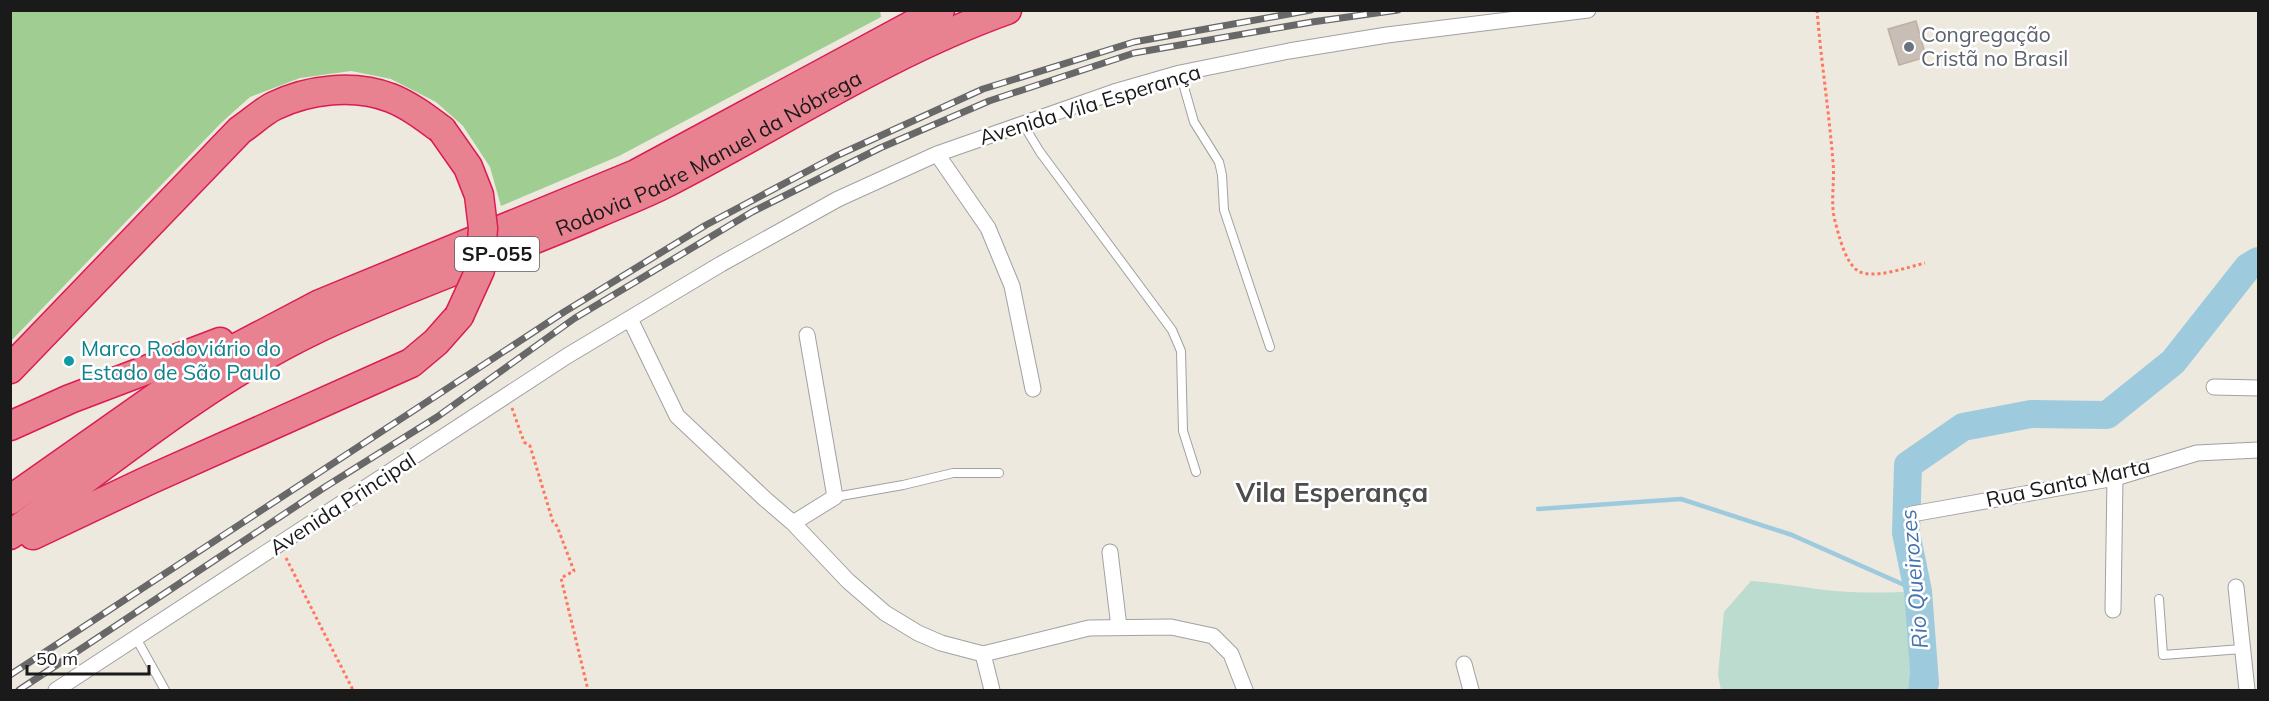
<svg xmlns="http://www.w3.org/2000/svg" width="2269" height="701" viewBox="0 0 2269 701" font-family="Mulish,sans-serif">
<rect width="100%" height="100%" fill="#ede9df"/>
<path fill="#a0ce92" d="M11,10H880L881,17L619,156L501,206L490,167L463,126L436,102L391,79L351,71L300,78L250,97L221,123L11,341Z"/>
<path fill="#bbdcce" d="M1751,581C1779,583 1807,588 1835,591C1863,593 1890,593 1918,591L1908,690H1721L1718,675L1724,612Z"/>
<path fill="#9dcbdd" d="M1918,591L1934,689V690H1908Z"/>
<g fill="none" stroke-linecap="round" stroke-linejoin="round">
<path stroke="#9dcbdd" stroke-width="4.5" d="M1538,509L1681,499L1792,535L1918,591"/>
<path stroke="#9dcbdd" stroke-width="28" d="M1923,690L1925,683L1918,591L1906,533L1908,465L1963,427L2031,414L2107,415L2173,362L2248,267L2258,261"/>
</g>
<path fill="#c9beb5" stroke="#bfb0a1" stroke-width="1.5" d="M1916,21L1926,57L1899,65L1888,29Z"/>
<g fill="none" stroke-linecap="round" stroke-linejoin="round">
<defs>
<path id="lane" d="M1180,73L1194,122L1219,162L1222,175L1224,210L1270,347
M1023,124L1040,152L1172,330L1181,351L1183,431L1196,472
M835,497L903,485L953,473H999
M2159,599L2163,655L2242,649
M136,638L165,690"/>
<path id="street" d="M937,154L988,228L1012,286L1033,389
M630,319L677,416L765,499L793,523L848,581L885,613L918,633L941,643L983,654L1089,628L1171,627L1213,636L1231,654L1245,690
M2214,387L2258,388
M1912,514L2115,478L2197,453L2258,450
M793,523L835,497L807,335
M1110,552L1119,627
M2236,587L2247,690
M2113,610L2115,478
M983,654L992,690
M1464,664L1471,690
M56,690L567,356L721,264L838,199L937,154L1114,92L1180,73L1289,51L1387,35L1588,10"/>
<g id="highway">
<path d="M10,369L240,130C251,123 262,112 274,106C309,89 354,84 391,98C409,105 426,118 442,130"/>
<path d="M10,426L70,399L220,342"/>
<path d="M10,500L162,393L221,356L320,304L636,174L940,10"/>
<path id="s1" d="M10,535C109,463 205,382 316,329C409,285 506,253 600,212C621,203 642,195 662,185C776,127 886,53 1007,10"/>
<path d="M33,535L147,481L411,363L436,342L459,316"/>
</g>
</defs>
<use href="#lane" stroke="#a1a1a1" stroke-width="10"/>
<use href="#street" stroke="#a1a1a1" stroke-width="17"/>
<use href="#highway" stroke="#db1c53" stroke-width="31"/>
<path stroke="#ff775e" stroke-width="3" stroke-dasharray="3 3" stroke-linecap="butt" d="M1817,10C1821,61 1829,111 1833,162C1835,181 1830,203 1835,221C1839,236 1845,262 1858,271C1873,280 1908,267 1925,263
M512,408L524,442L530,446L553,522L557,526L574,571L561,578L588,690
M286,558L353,690"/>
<use href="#lane" stroke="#fff" stroke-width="8"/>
<use href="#street" stroke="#fff" stroke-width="15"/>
<use href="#highway" stroke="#e98290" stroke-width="28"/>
<defs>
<path id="rail" d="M10,675L564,312L706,225L836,156L983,89L1134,42L1311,10
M19,690L325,487L437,417L575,318L752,212L880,148L989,101L1134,53L1312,22L1398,10"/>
</defs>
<use href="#rail" stroke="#686868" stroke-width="7"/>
<use href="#rail" stroke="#fff" stroke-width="4.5" stroke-dasharray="14" stroke-linecap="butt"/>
<defs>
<path id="highway-bridge" d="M442,130L468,167L479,195L483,228L480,270L459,316"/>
</defs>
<use href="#highway-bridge" stroke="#db1c53" stroke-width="31" stroke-linecap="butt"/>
<use href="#highway-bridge" stroke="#e98290" stroke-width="28"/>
</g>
<circle fill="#6b7280" stroke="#fff" stroke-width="2" cx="1909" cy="47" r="6"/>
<circle fill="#0f9aa8" stroke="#fff" stroke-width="2" cx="69" cy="361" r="6"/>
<g text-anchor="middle" stroke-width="5" stroke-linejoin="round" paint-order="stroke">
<rect fill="#fff" stroke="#5f5f5f" stroke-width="1.5" x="455" y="237" width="84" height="34" rx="4.5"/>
<g font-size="20" font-weight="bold" fill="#1a1a1a">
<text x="497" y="261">SP-055</text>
</g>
<g font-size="21" fill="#5b616d" stroke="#fff" text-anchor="start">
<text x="1921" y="42">Congregação<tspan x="1921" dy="24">Cristã no Brasil</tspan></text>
</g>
<g font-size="21" fill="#1a1a1a" stroke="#fff">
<text transform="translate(1090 105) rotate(-17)" y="7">Avenida Vila Esperança</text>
<text dy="7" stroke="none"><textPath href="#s1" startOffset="800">Rodovia Padre Manuel da Nóbrega</textPath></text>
<text transform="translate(2068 483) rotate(-12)" y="7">Rua Santa Marta</text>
<text transform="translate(343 504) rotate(-33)" y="7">Avenida Principal</text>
</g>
<g font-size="21" fill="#0d838f" stroke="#fff" text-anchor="start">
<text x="81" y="356">Marco Rodoviário do<tspan x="81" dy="24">Estado de São Paulo</tspan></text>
</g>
<g font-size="22" font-style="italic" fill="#4473ad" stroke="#fff">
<text transform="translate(1914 579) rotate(-95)" y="8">Rio Queirozes</text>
</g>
<g font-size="27" font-weight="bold" fill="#4d4d4d" stroke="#fff">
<text x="1332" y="502">Vila Esperança</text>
</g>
</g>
<rect width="2269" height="701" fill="none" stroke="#1a1a1a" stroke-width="24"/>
<path d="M27 665v9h122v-9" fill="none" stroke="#1a1a1a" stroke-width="3"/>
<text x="36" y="665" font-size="18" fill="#1a1a1a" stroke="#ffffff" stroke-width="4.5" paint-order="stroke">50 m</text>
</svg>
